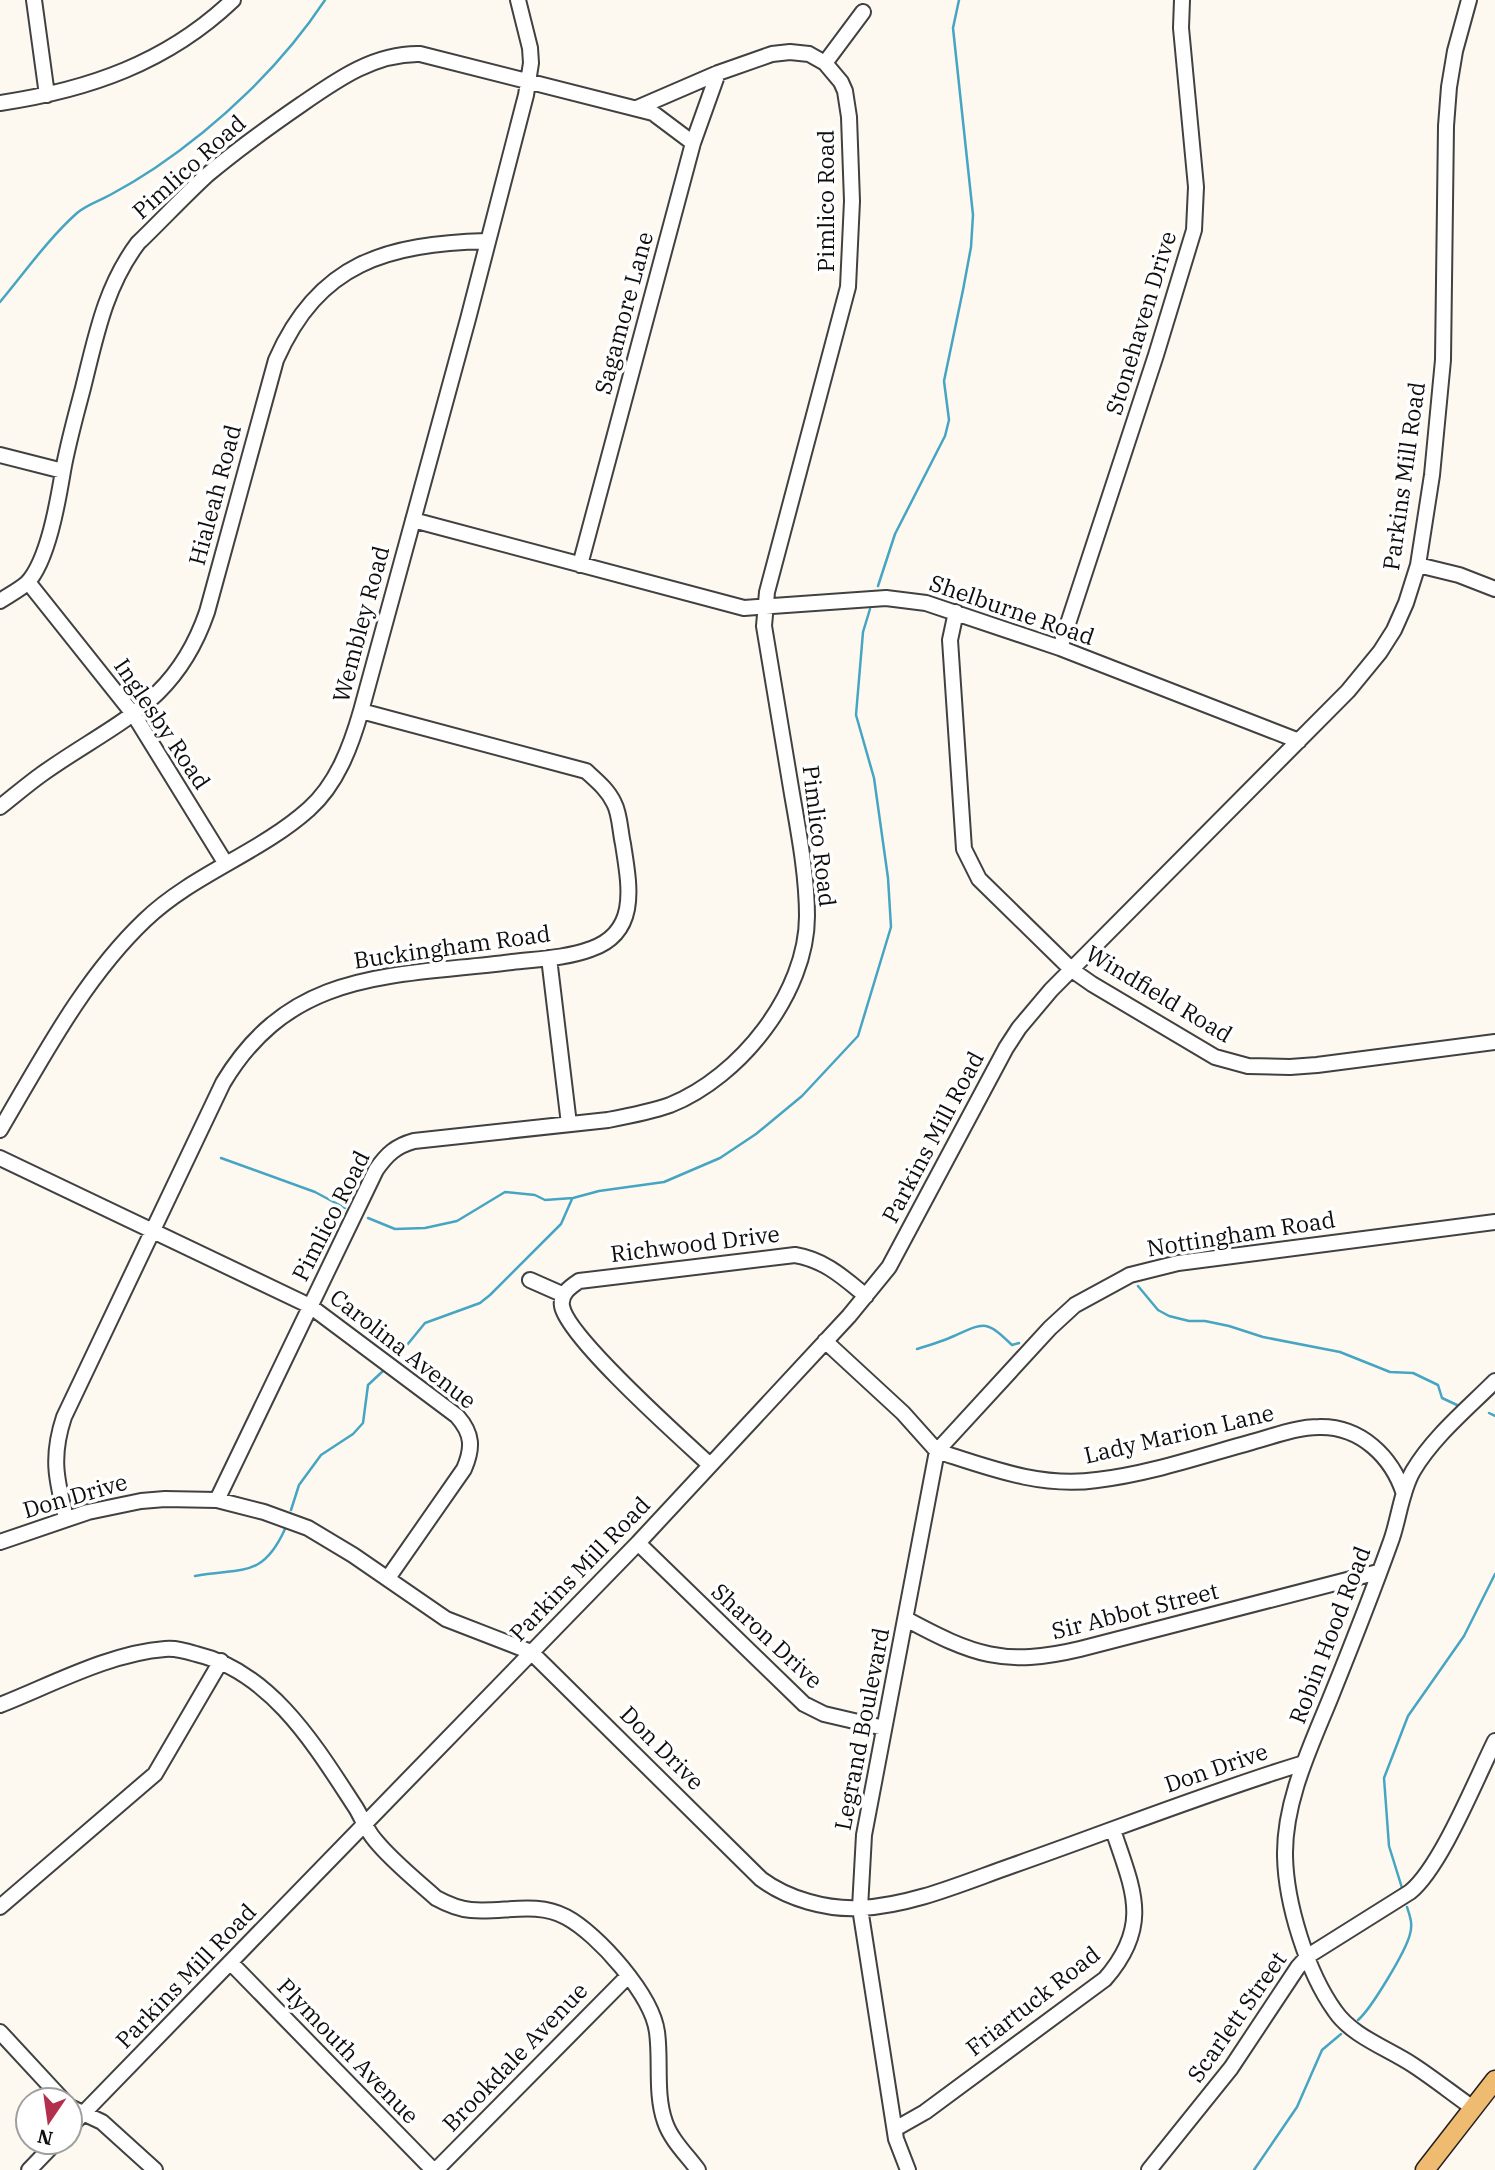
<svg xmlns="http://www.w3.org/2000/svg" width="1495" height="2170" viewBox="0 0 1495 2170" font-family="'IBM Plex Serif',serif">
<rect width="100%" height="100%" fill="#fef9f0"/>
<g fill="none" stroke-linecap="round" stroke-linejoin="round">
<path stroke="#45a5c3" stroke-width="2.5" d="M0,302C25,272 48,239 77,213C86,205 99,201 110,195C125,187 140,178 155,168C220,124 282,65 325,0
M878,586L895,534L945,436L949,420L944,381L963,290L971,247L973,215L953,28L959,0
M221,1158L315,1192L345,1208
M368,1218L395,1229L425,1228L457,1221L505,1192L535,1195L545,1200L573,1198L599,1191L664,1182L720,1158L756,1134L802,1096L858,1036L891,927L888,878L874,778L856,715L863,632L870,609
M1138,1286L1158,1310L1169,1316L1189,1321H1205L1229,1326L1263,1337L1340,1352L1390,1372L1413,1373L1438,1385L1442,1398L1457,1405
M917,1349C930,1345 943,1341 954,1336C985,1322 986,1320 1012,1345L1019,1343
M398,1356L425,1323L480,1303L490,1295L561,1224L572,1199
M1489,1413L1495,1416
M291,1510L299,1485L321,1455L353,1434L363,1423L368,1385L383,1371
M195,1576C240,1567 262,1580 285,1529
M1402,1888L1389,1846L1384,1778L1408,1716L1464,1636L1495,1574
M1358,2020C1371,2009 1406,1951 1410,1934C1413,1924 1410,1916 1407,1907
M1254,2170L1297,2107L1322,2050L1341,2034"/>
<defs>
<path id="minor" d="M34,0L47,95
M825,63L863,12
M0,103C88,90 167,63 233,0
M0,455L63,471
M413,520L744,608L886,598L926,603L1060,648L1299,741
M580,565L693,143L718,73
M1418,565L1459,575L1495,589
M28,582L134,715L226,864
M0,601C9,595 19,590 27,583C48,561 58,501 63,471C68,443 76,415 83,388C96,336 105,287 138,243C161,221 183,197 207,175C238,149 270,126 302,104C338,79 375,53 420,54L653,113L693,143
M956,612L950,640L964,849L979,879L1072,970L1092,984L1215,1057L1248,1066L1290,1067L1317,1065L1495,1042
M1060,648L1156,355L1194,230L1196,187L1181,28L1182,0
M0,807C14,796 28,784 42,774C115,722 175,705 207,612L276,360C319,262 387,244 487,241
M549,958L569,1124
M0,1130C43,1057 84,978 145,920C193,874 260,853 309,809C337,784 351,746 361,711L468,319L526,95L531,63L530,48L518,0
M0,1158L310,1306L457,1416C473,1434 473,1448 464,1469L388,1578
M530,1280L564,1295
M825,1341L903,1413L937,1451L864,1835L860,1908L896,2139L908,2170
M710,1465C682,1439 567,1337 562,1306C560,1294 570,1287 579,1281L795,1255C825,1260 844,1278 866,1296
M1404,1494C1392,1457 1361,1426 1319,1427C1297,1427 1274,1436 1252,1442C1201,1456 1149,1474 1097,1480C1041,1488 990,1468 937,1451L1050,1328L1075,1305L1130,1275L1178,1263L1495,1222
M217,1500L376,1170C387,1154 396,1146 414,1141L608,1120C629,1116 650,1112 670,1105C740,1077 807,993 807,916C807,876 799,834 792,794C783,738 773,682 764,626L767,592L848,287L852,201L849,117L845,91L841,82L825,63L809,54L790,52L772,54L718,73L637,108
M66,1518C56,1479 51,1456 64,1417L223,1083C292,968 393,977 512,962C538,959 567,958 591,949C640,932 629,884 623,844C620,831 620,814 614,803C608,790 597,781 586,771L361,711
M0,1542L88,1512L141,1501L165,1499L217,1500L264,1512L308,1528L353,1555L446,1619L531,1652L761,1879C788,1899 827,1910 861,1908C914,1905 965,1882 1014,1865C1111,1831 1206,1793 1304,1763
M638,1543L804,1704L824,1714L884,1728
M906,1619C973,1655 1004,1667 1080,1649L1378,1572
M0,1705C51,1685 110,1653 165,1649C176,1648 186,1651 196,1654C272,1672 316,1747 356,1808C362,1818 367,1831 375,1840C392,1861 416,1880 436,1898C447,1904 459,1909 471,1910C503,1913 536,1901 566,1917C598,1934 652,1995 657,2032C661,2061 655,2094 665,2122C671,2140 687,2155 698,2170
M0,1907L155,1774L221,1661
M231,1963L433,2170
M0,2032L63,2100
M70,2107L102,2122L155,2170
M1473,2108C1453,2094 1433,2078 1413,2065C1387,2048 1352,2036 1335,2011C1307,1972 1286,1904 1285,1856C1284,1802 1310,1748 1330,1699C1351,1647 1372,1594 1391,1541C1399,1519 1401,1492 1413,1471C1433,1437 1467,1409 1495,1381
M70,2127L638,1543L849,1316L889,1267L1006,1048L1019,1028L1051,990L1348,691L1380,652L1394,630L1406,603L1418,565L1432,475L1443,360L1446,126L1449,87L1455,51L1469,0
M895,2129L925,2112L1105,1979C1152,1925 1133,1890 1113,1830
M29,2170L56,2142
M436,2170L628,1976
M1149,2170L1231,2068L1298,1967L1308,1956L1410,1892C1441,1867 1476,1779 1495,1741"/>
<path id="major" d="M1425,2170L1495,2080"/>
</defs>
<use href="#minor" stroke="#414141" stroke-width="18"/>
<use href="#major" stroke="#1f1f1f" stroke-width="21"/>
<use href="#minor" stroke="#fff" stroke-width="14"/>
<use href="#major" stroke="#eebb70" stroke-width="18"/>
</g>
<g text-anchor="middle" stroke-width="7" stroke-linejoin="round" paint-order="stroke">
<g font-size="23" fill="#0e0e0e" stroke="#fff">
<text transform="translate(189 167) rotate(-42)" y="8">Pimlico Road</text>
<text transform="translate(826 201) rotate(-90)" y="8">Pimlico Road</text>
<text transform="translate(624 313) rotate(-75)" y="8">Sagamore Lane</text>
<text transform="translate(1141 323) rotate(-73)" y="8">Stonehaven Drive</text>
<text transform="translate(1404 476) rotate(-82)" y="8">Parkins Mill Road</text>
<text transform="translate(215 495) rotate(-75)" y="8">Hialeah Road</text>
<text transform="translate(1012 610) rotate(19)" y="8">Shelburne Road</text>
<text transform="translate(361 624) rotate(-75)" y="8">Wembley Road</text>
<text transform="translate(162 724) rotate(56)" y="8">Inglesby Road</text>
<text transform="translate(819 836) rotate(83)" y="8">Pimlico Road</text>
<text transform="translate(452 947) rotate(-8)" y="8">Buckingham Road</text>
<text transform="translate(1159 994) rotate(31)" y="8">Windfield Road</text>
<text transform="translate(933 1137) rotate(-62)" y="8">Parkins Mill Road</text>
<text transform="translate(331 1216) rotate(-63)" y="8">Pimlico Road</text>
<text transform="translate(1241 1234) rotate(-9)" y="8">Nottingham Road</text>
<text transform="translate(695 1244) rotate(-7)" y="8">Richwood Drive</text>
<text transform="translate(403 1349) rotate(38)" y="8">Carolina Avenue</text>
<text transform="translate(1179 1434) rotate(-13)" y="8">Lady Marion Lane</text>
<text transform="translate(75 1496) rotate(-16)" y="8">Don Drive</text>
<text transform="translate(580 1569) rotate(-46)" y="8">Parkins Mill Road</text>
<text transform="translate(1135 1611) rotate(-14)" y="8">Sir Abbot Street</text>
<text transform="translate(1330 1635) rotate(-69)" y="8">Robin Hood Road</text>
<text transform="translate(767 1636) rotate(43)" y="8">Sharon Drive</text>
<text transform="translate(862 1729) rotate(-79)" y="8">Legrand Boulevard</text>
<text transform="translate(662 1748) rotate(45)" y="8">Don Drive</text>
<text transform="translate(1216 1768) rotate(-19)" y="8">Don Drive</text>
<text transform="translate(186 1976) rotate(-46)" y="8">Parkins Mill Road</text>
<text transform="translate(1033 2001) rotate(-38)" y="8">Friartuck Road</text>
<text transform="translate(1237 2017) rotate(-55)" y="8">Scarlett Street</text>
<text transform="translate(348 2051) rotate(46)" y="8">Plymouth Avenue</text>
<text transform="translate(515 2057) rotate(-46)" y="8">Brookdale Avenue</text>
</g>
</g>
<g transform="translate(49 2121) rotate(193)"><circle r="33" fill="#ffffff" stroke="#9f9f9f" stroke-width="2"/>
<path d="M0-5L12 26L0 18L-12 26Z" fill="#b3304c"/>
<text y="-10" font-size="19" font-weight="bold" text-anchor="middle" fill="#0e0e0e">N</text>
</g>
</svg>
